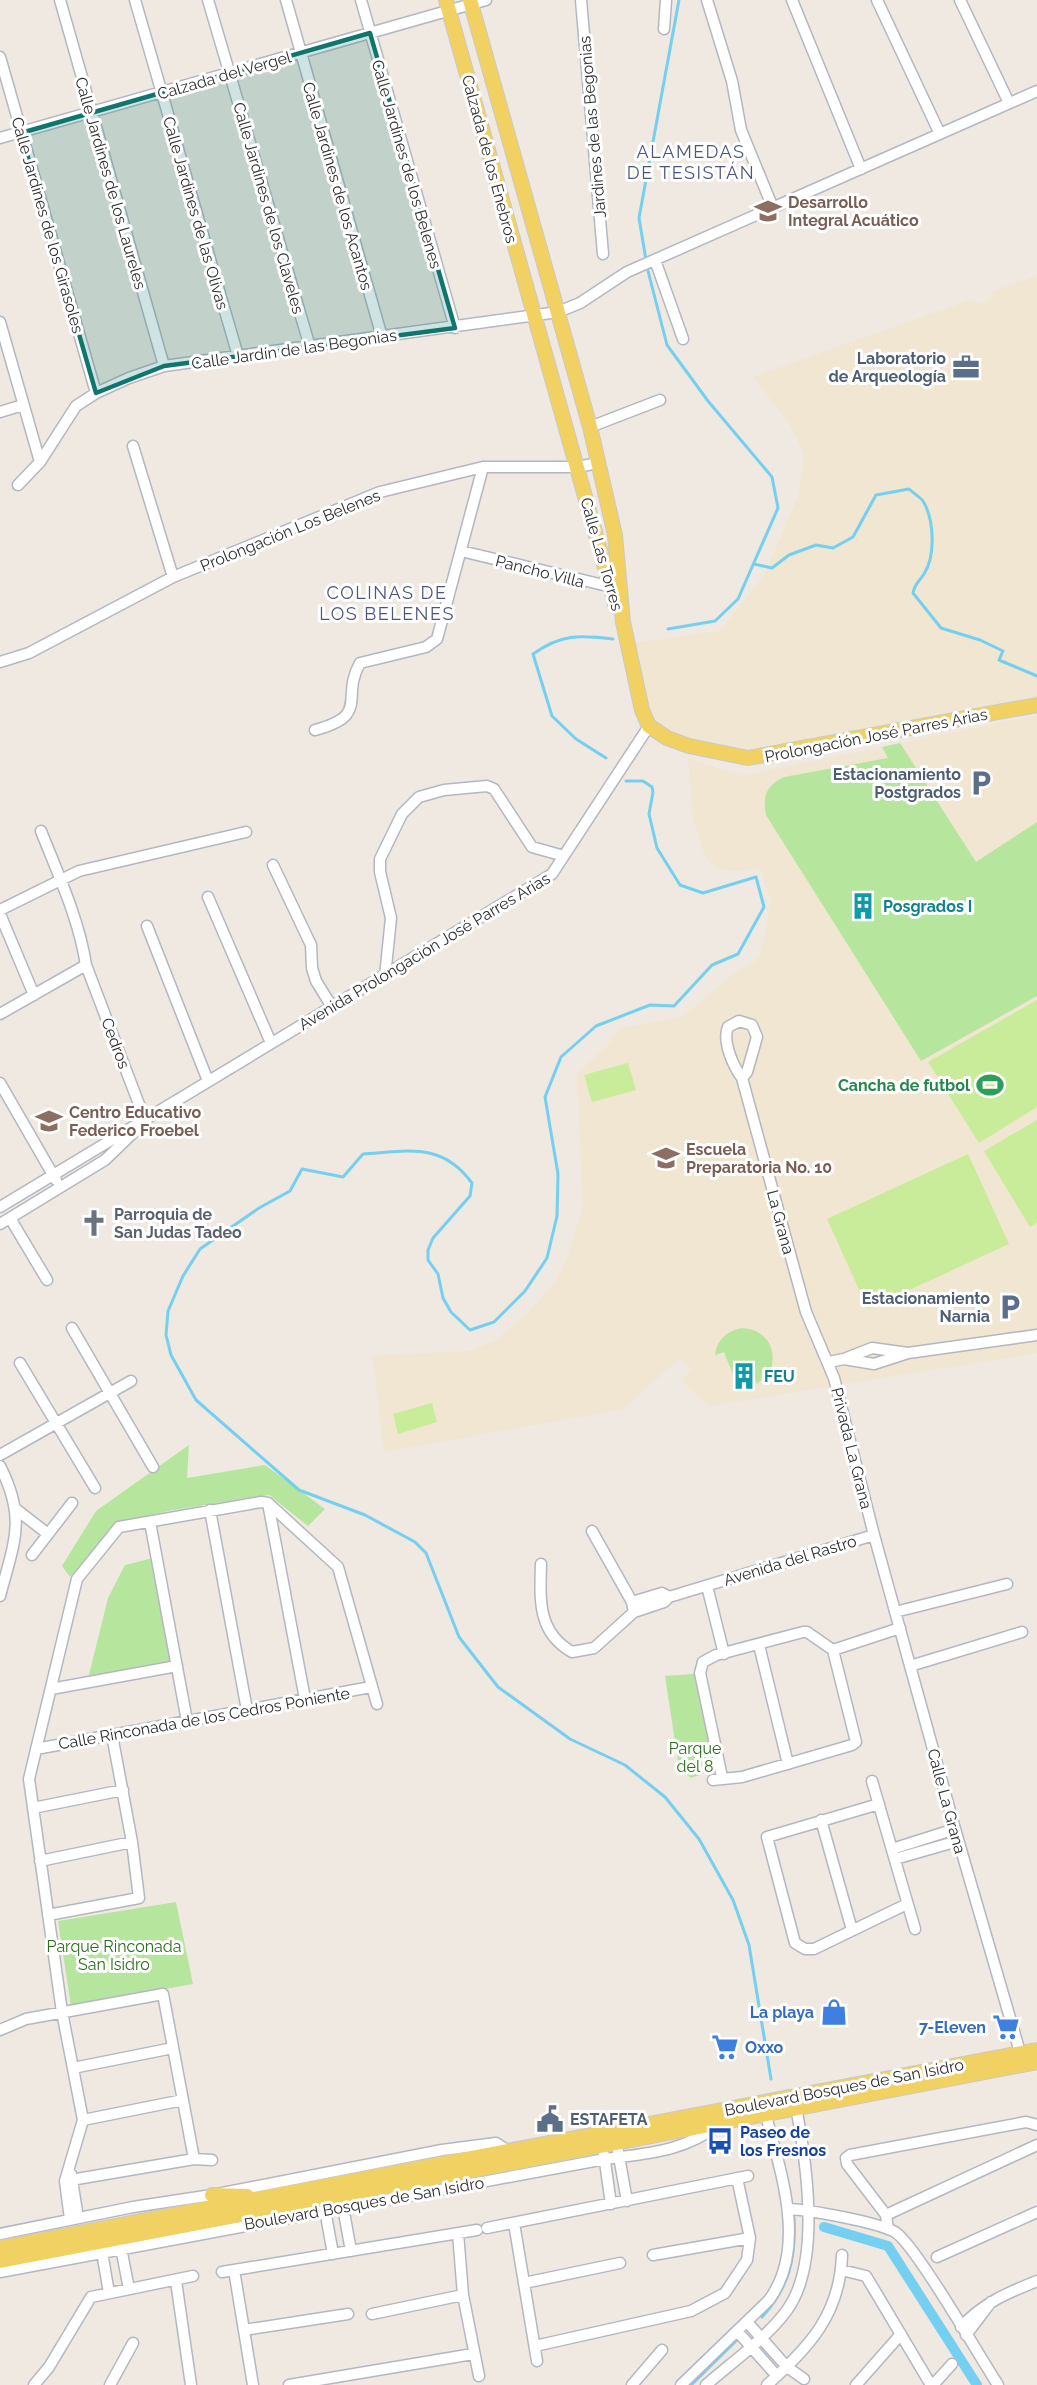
<svg xmlns="http://www.w3.org/2000/svg" width="1037" height="2385" viewBox="0 0 1037 2385" font-family="Raleway,sans-serif">
<rect width="100%" height="100%" fill="#efe9e1"/>
<path fill="#f0e6d1" d="M1037,276V699L749,754L661,733L651,717L634,643L720,631L765,574L799,494L804,454L788,421L753,377L970,300L981,304L989,301L993,291Z
M1037,715V1353L709,1406L682,1381L692,1369L680,1358L623,1409L384,1452L373,1356L470,1351L494,1341L527,1314L556,1281L568,1257L583,1206L577,1074L606,1047L621,1028L682,1017L738,970L755,962L761,953L771,902L760,868L736,871L717,868L705,857L693,817L688,759L742,776Z"/>
<path fill="#b6e59e" d="M900,743L976,862L1037,822V996L921,1061L766,815C762,796 767,785 784,777L888,758L882,747Z
M742,1328C766,1330 777,1347 771,1370L757,1384L752,1374L747,1375L746,1372L734,1377L724,1352L715,1355C717,1339 727,1331 742,1328Z
M189,1445L187,1478L265,1465L325,1509L308,1526L269,1495L168,1511L117,1524L70,1577L62,1566L96,1511Z
M157,1557L177,1666L87,1683L108,1598L125,1565Z
M694,1674L715,1770L691,1778L679,1768L665,1676Z
M176,1902L193,1984L71,2006L58,1921Z"/>
<path fill="#c9ec9a" d="M1037,1000V1107L979,1143L928,1062Z
M628,1063L636,1090L592,1102L584,1075Z
M1037,1120V1222L1030,1227L984,1151Z
M968,1154L1009,1244L868,1309L827,1219Z
M432,1403L437,1422L398,1434L393,1414Z"/>
<g fill="none" stroke-linecap="round" stroke-linejoin="round">
<path stroke="#75cff0" stroke-width="3" d="M646,260L639,218L679,0
M647,267L667,345L708,401L772,477L778,508L738,599L715,621L668,629
M754,564L772,568L789,555L816,545L833,548L853,537L876,495L909,489C913,493 920,497 923,501C934,519 936,555 924,574C919,582 915,583 913,593L941,628L980,640L1003,651L999,660L1037,676
M606,758L576,739L552,716L533,654C561,634 579,635 613,639
M626,781H643L652,787L653,792L649,814L657,848L680,885L703,893L756,877L764,907L738,954L712,965L674,1006L650,1005L596,1026L561,1057L545,1097L558,1174L557,1216L547,1258L525,1291L494,1322L470,1330L451,1312L443,1298L438,1274L428,1260V1250L433,1238L470,1196L472,1183C442,1142 409,1151 363,1154L343,1177L302,1169L290,1191L259,1208L200,1249L183,1276L168,1311L166,1335L171,1355L196,1400L299,1490L365,1515L415,1542L426,1553L459,1637L498,1687L570,1739L625,1765L665,1797L699,1839L733,1900L749,1945L771,2079
M762,2317C789,2288 796,2258 794,2218
M691,2385L739,2338"/>
<path stroke="#75cff0" stroke-width="10" d="M824,2227L888,2246L977,2385"/>
<defs>
<path id="minor" d="M60,0L164,366
M135,0L238,356
M208,0L310,347
M286,0L382,337
M361,0L455,328
M581,0L603,254
M707,0L732,81L741,130L773,208
M792,0L861,169
M877,0L940,134
M960,0L1009,103
M664,29L666,0
M0,57L96,393
M0,138L486,0
M655,260L683,339
M0,322L40,462
M0,412L23,405
M590,427L660,400
M133,446L173,577
M18,485L40,462L76,406L96,393L129,378L164,366L558,312L580,303L627,272L1037,91
M461,551L616,588
M0,662L29,653L173,577L380,492L483,467H577L598,463
M315,730C371,715 340,698 360,663L426,647L437,639L483,467
M41,831C58,874 79,919 86,965L145,1120
M273,865L311,945L312,968L316,981L332,1007
M208,897L271,1043
M0,910L79,871L246,832
M0,914L34,995
M147,926L208,1081
M385,976L391,918L380,872V859L402,814L419,797L444,790L487,786L494,789L532,847L564,856
M0,1014L86,965
M742,1078L747,1072L757,1037L752,1025L739,1021L728,1027C722,1041 733,1066 742,1078L806,1312L834,1378L874,1535L955,1829L1022,2059
M0,1083L56,1180
M0,1207L552,874L649,726
M10,1218L47,1280
M0,1224L105,1160L137,1129
M72,1328L153,1467
M844,1359L874,1364L908,1353L1037,1335
M829,1362L844,1359L872,1348L908,1353
M20,1363L95,1488
M0,1455L131,1381
M0,1466C27,1519 14,1542 0,1596
M268,1503L305,1699
M17,1510L48,1534
M210,1510L247,1710
M150,1522L187,1721
M32,1555L72,1503
M541,1564C540,1599 537,1632 572,1652L594,1648L634,1612L632,1602L592,1531
M707,1586L724,1654
M632,1602L662,1593L669,1597
M634,1612L664,1602L669,1597L874,1535
M895,1612L1007,1584
M759,1645L788,1764
M833,1650L900,1628
M910,1666L1022,1632
M51,1689L177,1666
M36,1749L371,1687
M722,1777L700,1673L703,1662L716,1655L803,1632H807L833,1650
M713,1780L742,1777L852,1745L856,1742L833,1650
M872,1781L915,1929
M879,1804L767,1837L795,1943L805,1949H814L907,1904
M33,1808L123,1790
M821,1820L852,1930
M892,1849L955,1829
M895,1859L958,1841
M40,1861L132,1842
M48,1915L139,1898L132,1842L112,1735
M0,2030L26,2019L163,1994L194,2159
M73,2068L173,2048
M83,2120L183,2100
M618,2151L627,2201
M604,2155L611,2204
M71,2174L78,2218
M65,2181L194,2159L212,2160
M343,2207L351,2251
M788,2209C810,2210 877,2222 895,2232C915,2244 981,2359 998,2385
M325,2210L333,2254
M886,2215L1037,2145
M70,2219L65,2181L83,2120L62,2012L29,1779L77,1579L119,1527L261,1502L268,1503L338,1567L377,1704
M514,2223L537,2361
M487,2228L748,2176
M888,2229L886,2215L847,2164L846,2158L850,2155L1026,2122L1037,2125
M458,2233L463,2295L479,2376
M0,2234L133,2207L212,2195L442,2150L496,2143L510,2152
M121,2248L129,2289
M102,2252L109,2293
M653,2255L750,2238
M937,2257L1037,2212
M234,2270L253,2385
M841,2270L866,2276L931,2385
M0,2272L605,2159C649,2153 683,2152 720,2124
M222,2272L477,2230
M176,2281L191,2385
M524,2283L620,2263
M372,2314L463,2295
M747,2322L787,2367L804,2379
M961,2327C983,2303 1007,2293 1037,2281
M244,2330L348,2314
M737,2331L777,2376
M966,2335L991,2302
M535,2346L691,2311L725,2293L747,2260L750,2238L737,2178
M34,2385L49,2367L91,2297L193,2276
M110,2385L133,2343
M289,2385L473,2354
M632,2385L662,2350
M681,2385L769,2300C809,2245 779,2168 764,2108
M706,2385C731,2363 768,2337 787,2310C822,2262 806,2158 795,2102
M767,2385C809,2347 840,2315 842,2255
M856,2385L901,2334
M933,2385L952,2364"/>
<path id="major" d="M446,0L616,607
M470,0L590,427L615,535L623,622L642,710L649,726L667,738L689,746L748,758L1037,705
M212,2195L247,2196
M0,2248L1037,2050
M0,2261L1037,2062"/>
</defs>
<use href="#minor" stroke="#b4b7c1" stroke-width="13"/>
<use href="#major" stroke="#c9c9c9" stroke-width="16"/>
<use href="#minor" stroke="#fff" stroke-width="10"/>
<use href="#major" stroke="#f2d163" stroke-width="14"/>
</g>
<path fill="#0f766e" fill-opacity="0.2" stroke="#0f766e" stroke-width="4.5" stroke-linejoin="round" d="M370,33L455,328L164,366L96,393L21,133Z"/>
<defs>
<symbol id="school-bare" viewBox="-9 -9 18 18"><path d="M0-5L7-2L0 1L-7-2ZM-4 1L0 2.5L4 1V4Q0 6-4 4Z" fill="#8d6e63" stroke="#fff" stroke-width="2.5" paint-order="stroke"/></symbol>
<symbol id="office-bare" viewBox="-9 -9 18 18"><path d="M-6-3h4V-5.5h4V-3h4V5H-6ZM-1-4.5V-3h2v-1.5ZM-6 0V1H6V0Z" fill="#5c6f8a" stroke="#fff" stroke-width="2.5" paint-order="stroke"/></symbol>
<symbol id="parking-bare" viewBox="-9 -9 18 18"><path d="M-3.5-5.5H1a3.5 3.5 0 0 1 0 7H-1V5.5H-3.5ZM-1-3.4V-.6H.8a1.4 1.4 0 0 0 0-2.8Z" fill="#5c6f8a" stroke="#fff" stroke-width="2.5" paint-order="stroke"/></symbol>
<symbol id="building-bare" viewBox="-9 -9 18 18"><path d="M-4-6H4V6H1V3H-1V6H-4ZM-2.5-4.3h1.7v1.8h-1.7ZM.8-4.3h1.7v1.8H.8ZM-2.5-1h1.7V.8h-1.7ZM.8-1h1.7V.8H.8Z" fill="#0f9aa8" stroke="#fff" stroke-width="2.5" paint-order="stroke"/></symbol>
<symbol id="stadium-bare" viewBox="-9 -9 18 18"><path d="M0-5a6.5 5 0 1 0 0 10a6.5 5 0 1 0 0-10ZM-3.5-1.8h7v3.6h-7Z" fill="#2e9e5b" stroke="#fff" stroke-width="2.5" paint-order="stroke"/></symbol>
<symbol id="university-bare" viewBox="-9 -9 18 18"><path d="M0-5L7-2L0 1L-7-2ZM-4 1L0 2.5L4 1V4Q0 6-4 4Z" fill="#8d6e63" stroke="#fff" stroke-width="2.5" paint-order="stroke"/></symbol>
<symbol id="church-bare" viewBox="-9 -9 18 18"><path d="M-1.2-6h2.4v3.5h3.3v2.4h-3.3V6h-2.4V-.1h-3.3v-2.4h3.3Z" fill="#6b7280" stroke="#fff" stroke-width="2.5" paint-order="stroke"/></symbol>
<symbol id="shop-bare" viewBox="-9 -9 18 18"><path d="M-5-2.5h2.3a2.7 3.5 0 0 1 5.4 0H5L5.5 6h-11ZM-1.5-2.5h3a1.5 2.3 0 0 0-3 0Z" fill="#3f7fe0" stroke="#fff" stroke-width="2.5" paint-order="stroke"/></symbol>
<symbol id="supermarket-bare" viewBox="-9 -9 18 18"><path d="M-6-5.5h2.5l.6 2H6L4.5 2H-2.5L-4.4-4H-6ZM-1.5 3.2a1.3 1.3 0 1 0 .1 0ZM3 3.2a1.3 1.3 0 1 0 .1 0Z" fill="#3f7fe0" stroke="#fff" stroke-width="2.5" paint-order="stroke"/></symbol>
<symbol id="civic-bare" viewBox="-9 -9 18 18"><path d="M-.6-6.5H3V-4.5H.6V-3L4-1V1h2V6H-6V1h2V-1L-.6-3ZM-1.2 2.5V6h2.4V2.5Z" fill="#5c6f8a" stroke="#fff" stroke-width="2.5" paint-order="stroke"/></symbol>
<symbol id="bus-bare" viewBox="-9 -9 18 18"><path d="M-5-6H5V4H4V6H2V4H-2V6H-4V4H-5ZM-3.5-4V0h7V-4ZM-3.5 1.2v1.5H-2V1.2ZM2 1.2v1.5H3.5V1.2Z" fill="#1a4fb4" stroke="#fff" stroke-width="2.5" paint-order="stroke"/></symbol>
</defs>
<g fill-rule="evenodd">
<use href="#school-bare" x="749" y="192" width="38" height="38"/>
<use href="#office-bare" x="947" y="348" width="38" height="38"/>
<use href="#parking-bare" x="962" y="764" width="38" height="38"/>
<use href="#building-bare" x="844" y="887" width="38" height="38"/>
<use href="#stadium-bare" x="971" y="1066" width="38" height="38"/>
<use href="#school-bare" x="30" y="1102" width="38" height="38"/>
<use href="#university-bare" x="647" y="1139" width="38" height="38"/>
<use href="#church-bare" x="75" y="1204" width="38" height="38"/>
<use href="#parking-bare" x="991" y="1288" width="38" height="38"/>
<use href="#building-bare" x="725" y="1357" width="38" height="38"/>
<use href="#shop-bare" x="815" y="1993" width="38" height="38"/>
<use href="#supermarket-bare" x="987" y="2008" width="38" height="38"/>
<use href="#supermarket-bare" x="706" y="2028" width="38" height="38"/>
<use href="#civic-bare" x="531" y="2100" width="38" height="38"/>
<use href="#bus-bare" x="701" y="2122" width="38" height="38"/>
</g>
<g text-anchor="middle" stroke-width="6" stroke-linejoin="round" paint-order="stroke">
<g font-size="16" fill="#2e2e2e" stroke="#fff">
<text transform="translate(224 75) rotate(-16)" y="6">Calzada del Vergel</text>
<text transform="translate(592 127) rotate(-95)" y="6">Jardines de las Begonias</text>
<text transform="translate(490 159) rotate(75)" y="6">Calzada de los Enebros</text>
<text transform="translate(407 164) rotate(74)" y="6">Calle Jardines de los Belenes</text>
<text transform="translate(111 183) rotate(74)" y="6">Calle Jardines de los Laureles</text>
<text transform="translate(338 186) rotate(74)" y="6">Calle Jardines de los Acantos</text>
<text transform="translate(269 208) rotate(74)" y="6">Calle Jardines de los Claveles</text>
<text transform="translate(196 213) rotate(74)" y="6">Calle Jardines de las Olivas</text>
<text transform="translate(48 225) rotate(74)" y="6">Calle Jardines de los Girasoles</text>
<text transform="translate(294 349) rotate(-8)" y="6">Calle Jardín de las Begonias</text>
<text transform="translate(290 530) rotate(-22)" y="6">Prolongación Los Belenes</text>
<text transform="translate(602 554) rotate(74)" y="6">Calle Las Torres</text>
<text transform="translate(540 571) rotate(14)" y="6">Pancho Villa</text>
<text transform="translate(876 735) rotate(-11)" y="6">Prolongación José Parres Arias</text>
<text transform="translate(424 951) rotate(-31)" y="6">Avenida Prolongación José Parres Arias</text>
<text transform="translate(116 1043) rotate(69)" y="6">Cedros</text>
<text transform="translate(781 1222) rotate(75)" y="6">La Grana</text>
<text transform="translate(852 1448) rotate(76)" y="6">Privada La Grana</text>
<text transform="translate(790 1560) rotate(-17)" y="6">Avenida del Rastro</text>
<text transform="translate(204 1718) rotate(-10)" y="6">Calle Rinconada de los Cedros Poniente</text>
<text transform="translate(947 1801) rotate(75)" y="6">Calle La Grana</text>
<text transform="translate(844 2087) rotate(-11)" y="6">Boulevard Bosques de San Isidro</text>
<text transform="translate(364 2203) rotate(-10)" y="6">Boulevard Bosques de San Isidro</text>
</g>
<g font-size="16" font-weight="bold" fill="#785e54" stroke="#fff" text-anchor="start">
<text x="788" y="208">Desarrollo<tspan x="788" dy="18">Integral Acuático</tspan></text>
<text x="69" y="1118">Centro Educativo<tspan x="69" dy="18">Federico Froebel</tspan></text>
<text x="686" y="1155">Escuela<tspan x="686" dy="18">Preparatoria No. 10</tspan></text>
</g>
<g font-size="16" font-weight="bold" fill="#4e5e75" stroke="#fff" text-anchor="end">
<text x="946" y="364">Laboratorio<tspan x="946" dy="18">de Arqueología</tspan></text>
<text x="961" y="780">Estacionamiento<tspan x="961" dy="18">Postgrados</tspan></text>
<text x="990" y="1304">Estacionamiento<tspan x="990" dy="18">Narnia</tspan></text>
<text x="570" y="2125" text-anchor="start">ESTAFETA</text>
</g>
<g font-size="16" font-weight="bold" fill="#0d838f" stroke="#fff" text-anchor="start">
<text x="883" y="912">Posgrados I</text>
<text x="764" y="1382">FEU</text>
</g>
<g font-size="16" font-weight="bold" fill="#27864d" stroke="#fff" text-anchor="end">
<text x="970" y="1091">Cancha de futbol</text>
</g>
<g font-size="16" font-weight="bold" fill="#5b616d" stroke="#fff" text-anchor="start">
<text x="114" y="1220">Parroquia de<tspan x="114" dy="18">San Judas Tadeo</tspan></text>
</g>
<g font-size="16" fill="#2c6e1b" stroke="#fff">
<text x="695" y="1754">Parque<tspan x="695" dy="18">del 8</tspan></text>
<text x="114" y="1952">Parque Rinconada<tspan x="114" dy="18">San Isidro</tspan></text>
</g>
<g font-size="16" font-weight="bold" fill="#366cbe" stroke="#fff" text-anchor="end">
<text x="814" y="2018">La playa</text>
<text x="986" y="2033">7-Eleven</text>
<text x="745" y="2053" text-anchor="start">Oxxo</text>
</g>
<g font-size="16" font-weight="bold" fill="#164399" stroke="#fff" text-anchor="start">
<text x="740" y="2138">Paseo de<tspan x="740" dy="18">los Fresnos</tspan></text>
</g>
<g font-size="18" letter-spacing="1.5" fill="#4d5680" stroke="#fff">
<text x="691" y="158">ALAMEDAS<tspan x="691" dy="21">DE TESISTÁN</tspan></text>
<text x="387" y="599">COLINAS DE<tspan x="387" dy="21">LOS BELENES</tspan></text>
</g>
</g>
</svg>
